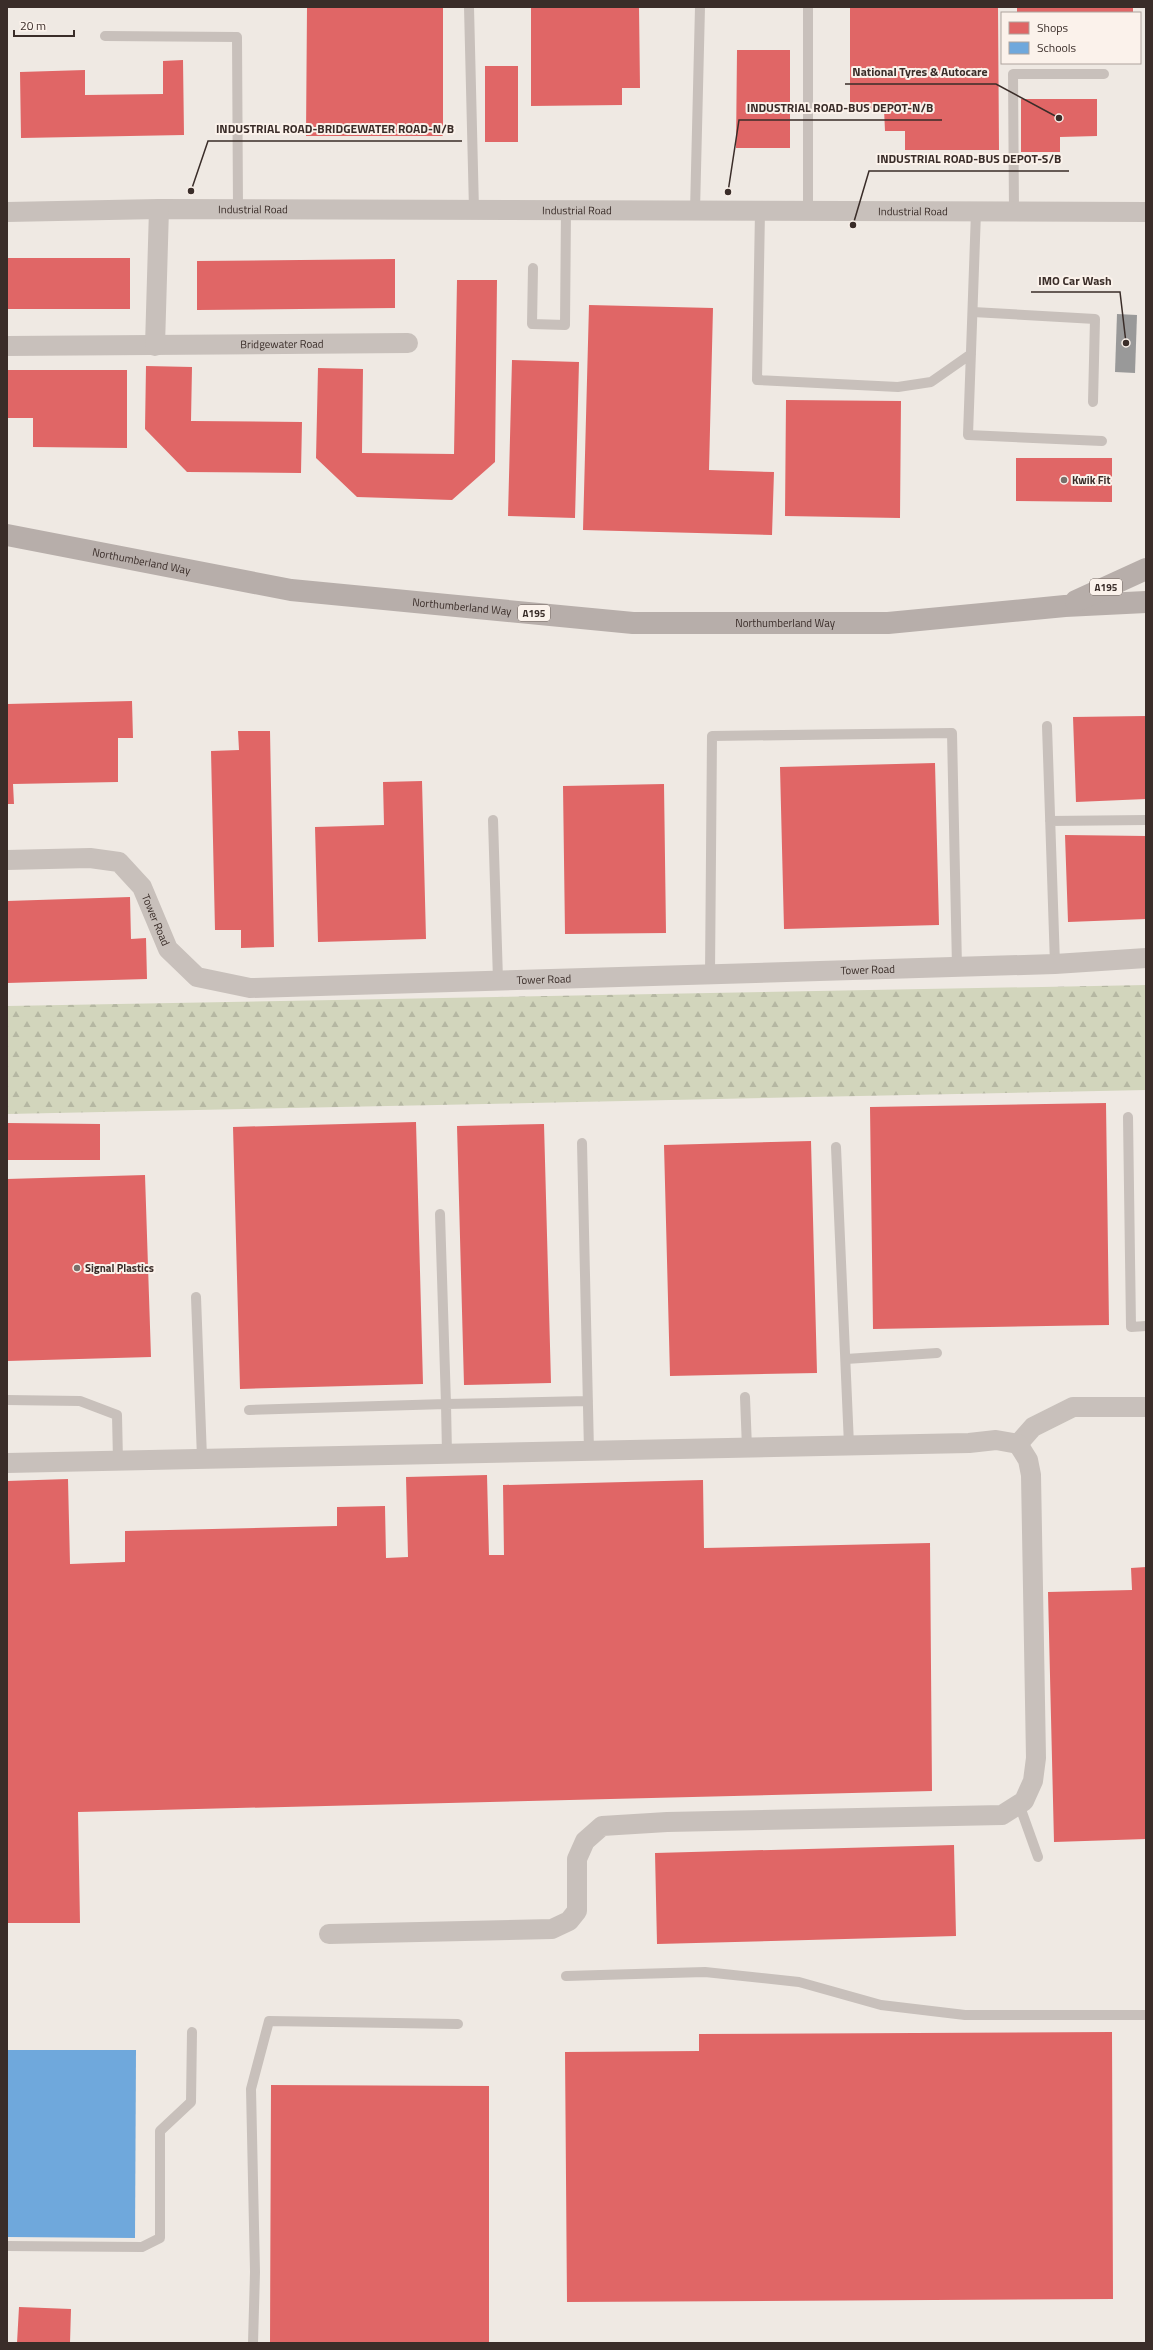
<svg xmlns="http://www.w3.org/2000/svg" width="1153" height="2350" viewBox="0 0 1153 2350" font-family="'Titillium Web',sans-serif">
<defs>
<pattern id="forest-firs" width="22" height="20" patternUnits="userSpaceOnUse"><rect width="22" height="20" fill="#d2d5bc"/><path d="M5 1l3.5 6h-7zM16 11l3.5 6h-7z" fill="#b5b7a2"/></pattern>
</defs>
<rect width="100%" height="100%" fill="#efe9e3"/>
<path fill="url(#forest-firs)" d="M1146,985V1090L7,1114V1006Z"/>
<path fill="#e06666" d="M307,7H443V136H306Z
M531,7H639L640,88H622V105L531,106Z
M998,7L999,150H905V131H885L884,109L850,110V8Z
M1017,7H1133V13H1017Z
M737,50H790V148H736Z
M183,60L184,135L21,138L20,72L85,70V95L163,94V61Z
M485,66H518V142H485Z
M1021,99H1097V136L1060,137V152H1021Z
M7,258H130V309H7Z
M395,259V308L197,310V261Z
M457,280H497L495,462L452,500L357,497L316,458L318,368L363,369L362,453L454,454Z
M589,305L713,308L709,470L774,472L772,535L583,530Z
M512,360L579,362L575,518L508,516Z
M146,366L192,367L191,421L302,422L301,473L187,472L145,429Z
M7,370H127V448L33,447V418H7Z
M786,400L901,401L900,518L785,516Z
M1016,458H1112V502L1016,501Z
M132,701L133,738H118V782L13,784L14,804H7V704Z
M1146,716V799L1076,802L1073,717Z
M238,731H270L274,947L241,948V930H215L211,751L239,750Z
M935,763L939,925L784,929L780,767Z
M422,781L426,939L318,942L315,827L384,825L383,782Z
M664,784L666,933L565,934L563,786Z
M1065,835L1146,836V919L1068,922Z
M130,897L131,939L146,938L147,979L7,983V901Z
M1106,1103L1109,1325L873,1329L870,1107Z
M416,1122L423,1384L240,1389L233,1127Z
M7,1123L100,1124V1160H7Z
M544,1124L551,1383L464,1385L457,1126Z
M811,1141L817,1373L670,1376L664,1145Z
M145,1175L151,1357L7,1361V1179Z
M487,1475L489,1555H504L503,1485L703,1480L704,1548L930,1543L932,1791L78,1812L80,1923H7V1481L68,1479L70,1564L125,1562V1531L337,1526V1507L385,1506L386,1558L408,1557L406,1477Z
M1146,1567V1839L1054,1842L1048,1592L1132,1590L1131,1568Z
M954,1845L956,1936L657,1944L655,1853Z
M1112,2032L1113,2299L567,2302L565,2052L699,2051V2034Z
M271,2085L489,2086V2342L270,2343Z
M19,2307L71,2309L70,2343H17Z"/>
<path fill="#6fa8dc" d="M7,2050H136L135,2238L7,2237Z"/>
<path fill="#999" d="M1117,314L1137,315L1135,373L1115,372Z"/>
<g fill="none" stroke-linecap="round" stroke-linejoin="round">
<path stroke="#c8c0bb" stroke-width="10" d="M469,7L474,210
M808,7V211
M105,36L237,37L238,209
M695,211L700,7
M760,211L757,380L898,387L931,382L971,354
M976,212L968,435L1102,441
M1014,212L1013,74H1104
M533,268L532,324L565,325L566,210
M973,312L1095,319L1093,402
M1047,726L1055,964
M493,820L498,980
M1050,821L1146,820
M710,974L712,736L952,733L957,967
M1128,1117L1131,1327L1146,1326
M582,1143L589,1451
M836,1147L849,1445
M440,1214L446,1404L588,1401
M196,1297L202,1458
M846,1359L937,1353
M745,1397L747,1448
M7,1400L80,1401L117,1415L118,1461
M249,1410L446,1404L447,1454
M1019,1804L1038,1857
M566,1976L705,1972L799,1982L881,2005L965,2015H1146
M7,2246L142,2247L160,2238V2131L191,2102L192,2032
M253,2343L255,2272L251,2089L269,2021L458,2024"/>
<g stroke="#c8c0bb" stroke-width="20">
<path id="s1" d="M7,212L159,209L1146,212"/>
<path id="s2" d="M7,346L408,343"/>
<path d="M155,346L159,209"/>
<path id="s3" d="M7,860L90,858L119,862L142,887L168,949L197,977L250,988L1055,964L1146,958"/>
<path d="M1018,1444L1033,1427L1073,1407H1146"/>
<path d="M7,1463L969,1443L996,1440L1018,1444"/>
<path d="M329,1934L552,1929L569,1921L577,1911V1859L585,1841L602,1826L667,1822L1002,1815L1024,1801L1033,1781L1036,1758L1031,1475L1028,1460L1018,1444"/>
</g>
<g stroke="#b7aeaa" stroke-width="22">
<path id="s4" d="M7,535L291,590L633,623H888L1065,606L1146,602"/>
<path d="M1076,601L1146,569"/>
</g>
</g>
<g fill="#796f6a" stroke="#fbf2eb" stroke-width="1.5">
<circle cx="1064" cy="480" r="4"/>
<circle cx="77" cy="1268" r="4"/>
</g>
<g text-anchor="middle" stroke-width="4" stroke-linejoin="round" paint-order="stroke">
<g fill="#fbf2eb" stroke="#746863" stroke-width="1">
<rect x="1090" y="579" width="32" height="16" rx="3"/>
<rect x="518" y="605" width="32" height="16" rx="3"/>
</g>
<g font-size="10" font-weight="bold" fill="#3a2d29">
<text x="1106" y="591">A195</text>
<text x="534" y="617">A195</text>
</g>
<g font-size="11" fill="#3a2d29" stroke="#fbf2eb">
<text dy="4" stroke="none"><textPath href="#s1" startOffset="246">Industrial Road</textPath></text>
<text dy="4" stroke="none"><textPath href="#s1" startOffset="570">Industrial Road</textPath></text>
<text dy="4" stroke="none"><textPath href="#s1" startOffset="906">Industrial Road</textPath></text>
<text dy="4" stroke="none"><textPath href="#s2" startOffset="275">Bridgewater Road</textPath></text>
<text dy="4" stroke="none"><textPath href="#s4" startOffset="137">Northumberland Way</textPath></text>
<text dy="4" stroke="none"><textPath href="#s4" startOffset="461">Northumberland Way</textPath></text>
<text dy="4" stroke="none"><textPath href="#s4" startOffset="785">Northumberland Way</textPath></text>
<text dy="4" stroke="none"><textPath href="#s3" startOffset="182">Tower Road</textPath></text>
<text dy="4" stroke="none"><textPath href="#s3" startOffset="926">Tower Road</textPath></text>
<text dy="4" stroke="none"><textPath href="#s3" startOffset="602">Tower Road</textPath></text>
</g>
<g font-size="11" font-weight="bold" fill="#3a2d29" stroke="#fbf2eb" text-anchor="start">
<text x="1072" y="484">Kwik Fit</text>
<text x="85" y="1272">Signal Plastics</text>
</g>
</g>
<path fill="none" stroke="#3a2d29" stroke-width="1.5" d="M1059 118L996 84H845M728 192L739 120H942M191 191L208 141H462M853 225L869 171H1069M1126 343L1120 292H1031"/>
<g fill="#3a2d29" stroke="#fbf2eb" stroke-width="1.5">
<circle cx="1059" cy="118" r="4"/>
<circle cx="728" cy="192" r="4"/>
<circle cx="191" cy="191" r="4"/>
<circle cx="853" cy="225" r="4"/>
<circle cx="1126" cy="343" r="4"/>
</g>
<g font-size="12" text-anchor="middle" font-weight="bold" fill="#3a2d29" stroke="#fbf2eb" stroke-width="4" stroke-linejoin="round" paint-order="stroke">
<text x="920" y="76">National Tyres &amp; Autocare</text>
<text x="840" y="112">INDUSTRIAL ROAD-BUS DEPOT-N/B</text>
<text x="335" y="133">INDUSTRIAL ROAD-BRIDGEWATER ROAD-N/B</text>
<text x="969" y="163">INDUSTRIAL ROAD-BUS DEPOT-S/B</text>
<text x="1075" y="285">IMO Car Wash</text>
</g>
<rect width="1153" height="2350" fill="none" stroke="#3a2d29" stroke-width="16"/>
<rect x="1001" y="12" width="140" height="52" fill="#fbf2eb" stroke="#aea39d"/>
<rect x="1009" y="22" width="20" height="12" fill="#e06666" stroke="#aea39d"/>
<text x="1037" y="32" font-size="12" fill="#3a2d29">Shops</text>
<rect x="1009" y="42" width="20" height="12" fill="#6fa8dc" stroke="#aea39d"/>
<text x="1037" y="52" font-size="12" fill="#3a2d29">Schools</text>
<path d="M14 30v6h60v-6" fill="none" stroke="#3a2d29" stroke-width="2"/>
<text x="20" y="30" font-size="12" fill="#3a2d29" stroke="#fbf2eb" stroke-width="3" paint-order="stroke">20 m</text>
</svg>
